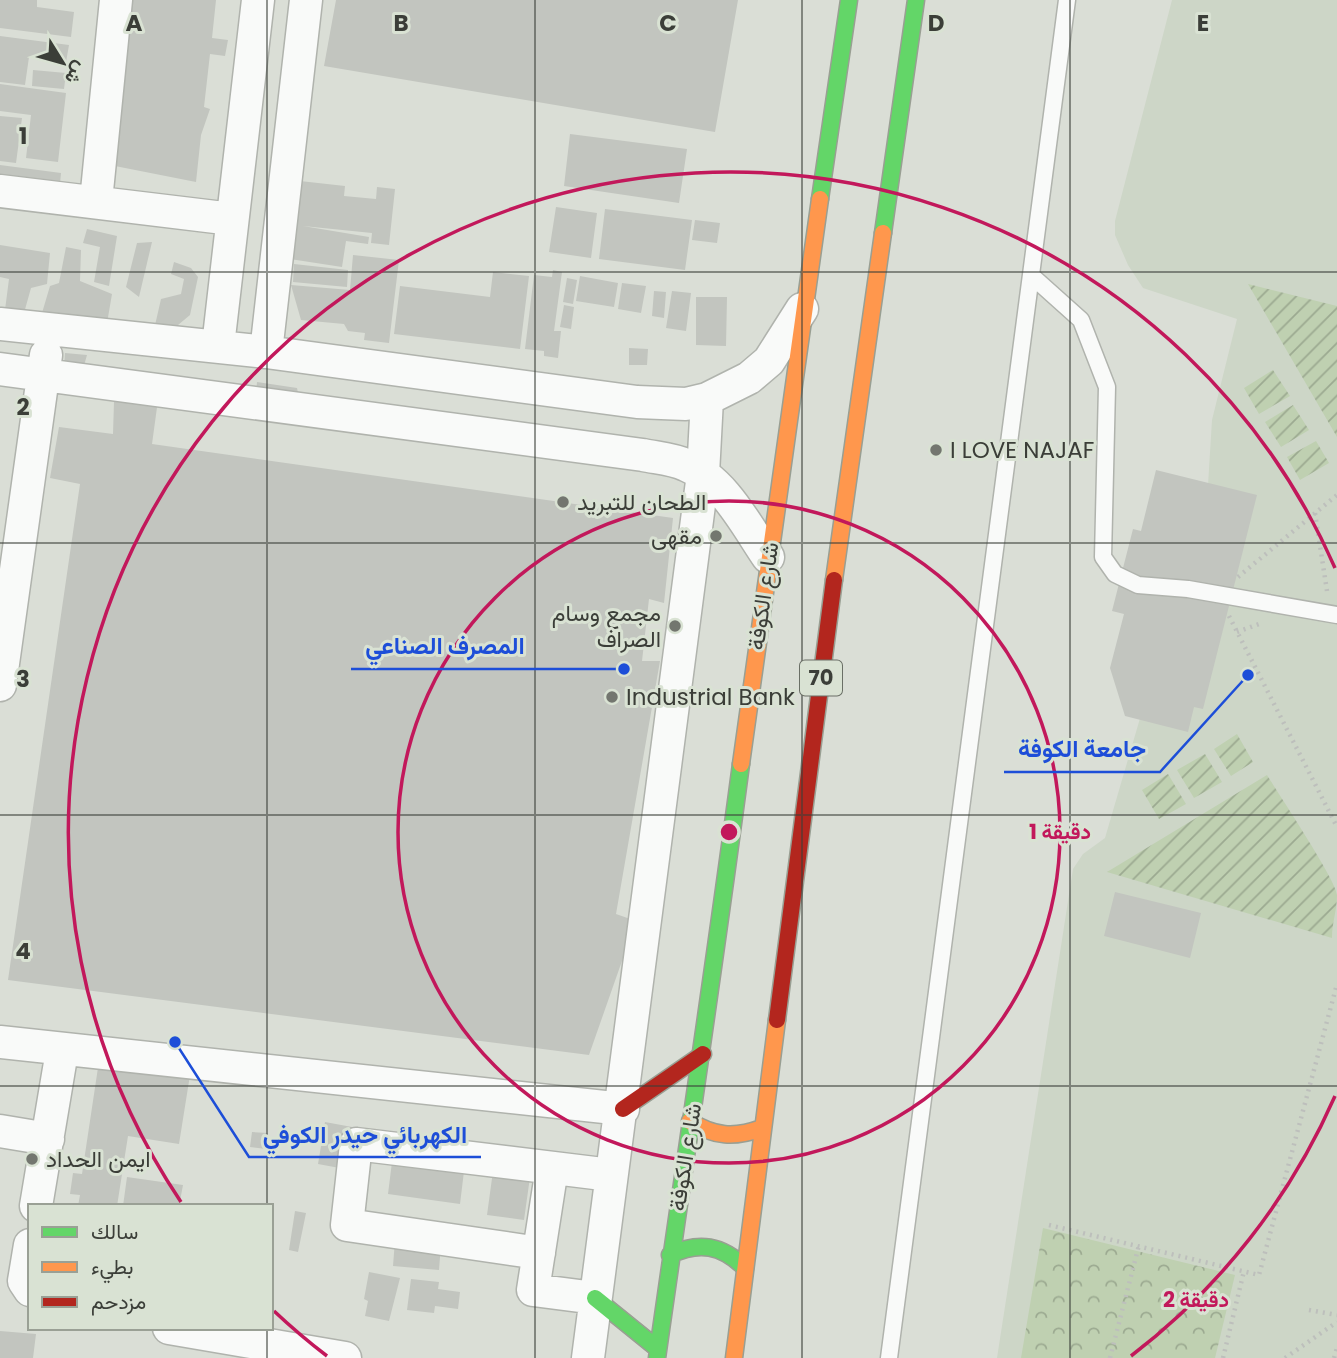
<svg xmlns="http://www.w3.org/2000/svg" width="1337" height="1358" viewBox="0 0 1337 1358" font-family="Poppins,Vazirmatn,sans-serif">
<defs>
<pattern id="park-crowns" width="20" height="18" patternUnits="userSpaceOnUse" patternTransform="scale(1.75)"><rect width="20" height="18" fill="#bfd0b1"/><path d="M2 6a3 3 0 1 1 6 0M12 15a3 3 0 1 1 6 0" fill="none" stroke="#9caa91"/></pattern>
<pattern id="garden-furrows" width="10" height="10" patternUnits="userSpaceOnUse" patternTransform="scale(1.75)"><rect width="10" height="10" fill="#bfd0b1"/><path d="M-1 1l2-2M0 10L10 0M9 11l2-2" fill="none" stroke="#9caa91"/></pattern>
</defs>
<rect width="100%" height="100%" fill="#daded6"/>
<path fill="#cdd6c7" d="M1172,0H1337V1358H997L1073,869L1083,854L1105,838L1148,691L1206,518L1212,420L1237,319L1143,288L1128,265L1115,235V221Z"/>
<path fill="url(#park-crowns)" d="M1043,1228L1235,1275L1215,1358H1021Z"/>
<path fill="url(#garden-furrows)" d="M1248,284L1337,306V437Z
M1273,370L1290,396L1259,414L1244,388Z
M1293,405L1309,430L1281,447L1265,422Z
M1316,441L1329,463L1300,480L1287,457Z
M1237,734L1253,762L1231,776L1214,749Z
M1205,754L1222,782L1194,798L1177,770Z
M1168,774L1186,804L1159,819L1142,790Z
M1267,775C1279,795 1336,880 1337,895C1337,911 1332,922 1332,938L1107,872Z"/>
<path fill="#c2c5bf" d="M0,0H37V7L74,12L71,37L0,28Z
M130,0H216L212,38L228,40L225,56L210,54L204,107L210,109L201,135L196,182L115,166Z
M336,0H738L715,132L324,66Z
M0,36L69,45L66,62L29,57L25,85L0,82Z
M33,70L66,73L64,89L32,86Z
M0,84L66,93L58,162L26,158L31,115L0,111Z
M0,116L22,118L16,163L0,161Z
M570,134L687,149L679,203L564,186Z
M0,165L61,173L59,194L0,187Z
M300,181L345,186L344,196L376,199L377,187L395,189L389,245L371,243L372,233L303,226L369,237L368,244L346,241L342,267L290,259Z
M556,207L597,213L591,258L549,252Z
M605,209L692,220L685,270L599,259Z
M695,220L720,223L717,243L692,240Z
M87,229L117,236L109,286L94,282L100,247L83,243Z
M152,242L139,297L126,287L137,243Z
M0,245L50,253L47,284L31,288L24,313L5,310L9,279L0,277Z
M66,247L81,250L80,281L112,294L106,329L42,313L50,286L59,283Z
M353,255L399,260L389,343L364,340L365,333L348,331L344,324L301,320L291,285L350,290Z
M174,262L191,268L198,277L190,315L166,335L153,334L161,299L181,294L184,279L171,274Z
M294,264L348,270L347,287L293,282Z
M553,270L562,272L554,331H561L558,358L544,356V351L525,349L534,275L552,277Z
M493,272L529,276L520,349L394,334L400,286L490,297Z
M580,276L618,283L614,307L576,301Z
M567,278L577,280L573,304L563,302Z
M622,283L646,286L641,313L618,309Z
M654,291L666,292L664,318L652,316Z
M672,291L691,293L686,331L666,328Z
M696,297H727L726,346L696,345Z
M564,305L574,307L571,329L560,327Z
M629,348L648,349L647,365H629Z
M65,353L87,355L83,369L64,368Z
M257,382L297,388L299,397L256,394Z
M158,400L152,444L673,518L664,603L649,599L642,661H660L616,914L636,921L589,1055L8,980L80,484L50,478L59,427L113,434L114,402Z
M1156,470L1257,495L1203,709L1194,707L1188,732L1125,716L1110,668L1124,614L1112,611L1133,529L1141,531Z
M1115,892L1201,913L1190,958L1104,936Z
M99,1061L190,1075L179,1144L128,1136L117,1206H78L80,1195L70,1194L73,1173L82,1174Z
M325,1122L352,1127L345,1169L318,1164Z
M252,1132L268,1133L266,1149L250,1147Z
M393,1154L465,1163L460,1204L388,1194Z
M493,1171L530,1177L524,1220L487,1215Z
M127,1177L183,1185L179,1206H123Z
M295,1211L306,1213L298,1252L289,1250Z
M395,1240L441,1244L439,1270L393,1266Z
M369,1272L400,1278L389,1321L365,1316L368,1301L364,1299Z
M411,1279L439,1282L438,1289L460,1292L458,1309L435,1306L434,1313L407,1310Z
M0,1331L36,1334L33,1358H0Z"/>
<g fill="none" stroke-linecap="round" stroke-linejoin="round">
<defs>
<path id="lane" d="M1033,277L1081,320L1107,387L1103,557L1115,574L1138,585L1188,589L1337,615
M889,1358L1067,0"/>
<path id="street" d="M0,191L232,219
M96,201L116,0
M0,324L266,352L637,402L686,404L707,399L749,378L769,361L802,309
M218,346L258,0
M266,352L306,0
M0,369L643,455C657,458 673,459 686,465C724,480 746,525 768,557
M0,685L46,355
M0,1042L623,1109
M0,1131L48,1139
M552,1168L533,1290L595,1298
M36,1206L62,1051
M30,1245L24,1281L30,1290
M539,1253L347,1225L356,1144L611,1175
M169,1328L345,1358
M588,1358L703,474L707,399"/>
<path id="fast" d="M820,199L849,0
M883,233L916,0
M670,1255C699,1241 722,1245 745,1268
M595,1298L658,1349
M657,1358C685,1160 715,962 741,764"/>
<path id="slow" d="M834,580L883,233
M741,764L820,199
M690,1121C714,1137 735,1138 762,1128
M734,1358L777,1020"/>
<path id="jam" d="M777,1020L834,580
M623,1109L703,1054"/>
</defs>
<use href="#lane" stroke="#b0b3ad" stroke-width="19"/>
<use href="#street" stroke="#b0b3ad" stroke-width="35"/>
<use href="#fast" stroke="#999f93" stroke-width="19"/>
<use href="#slow" stroke="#999f93" stroke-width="19"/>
<use href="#jam" stroke="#999f93" stroke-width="19"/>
<path stroke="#bdbfbc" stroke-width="4.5" stroke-dasharray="2 5" stroke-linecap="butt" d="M1315,513L1327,591
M1238,577L1337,495
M1229,616L1337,827
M1237,632L1259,624
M1049,1225L1259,1275L1337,984
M1309,1310L1337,1315
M1110,1358L1139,1245
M1223,1358L1244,1271
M1285,1358L1337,1322
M1334,1358L1337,1348"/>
<use href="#lane" stroke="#f9faf9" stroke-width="16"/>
<use href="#street" stroke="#f9faf9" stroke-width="32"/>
<use href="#fast" stroke="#63d668" stroke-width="16"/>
<use href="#slow" stroke="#ff974d" stroke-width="16"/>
<use href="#jam" stroke="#b3261e" stroke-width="16"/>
</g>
<path fill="none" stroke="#3b3e38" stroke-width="2" stroke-opacity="0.55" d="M267,0V1206M535,0V1358M802,0V1358M1070,0V1358M0,272H1337M0,543H1337M0,815H1337M0,1086H1337M267,1328V1358"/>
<g fill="none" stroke="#c2185b" stroke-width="3.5">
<circle cx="729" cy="832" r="331"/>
<path d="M1335 1096A661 661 0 0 1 1131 1356M327 1356A661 661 0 0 1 274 1311M181 1202A661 661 0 1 1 1335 568"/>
</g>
<g fill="#73766f" stroke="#d9e2d3" stroke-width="2.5">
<circle cx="936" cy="450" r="7"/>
<circle cx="563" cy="502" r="7"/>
<circle cx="716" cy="536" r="7"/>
<circle cx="675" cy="626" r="7"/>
<circle cx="612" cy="697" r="7"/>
<circle cx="32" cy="1159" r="7"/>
</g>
<g text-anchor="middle" stroke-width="6" stroke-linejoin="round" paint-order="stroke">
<rect fill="#d9e2d3" stroke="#6a6f66" stroke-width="2" x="800" y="660.5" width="42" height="35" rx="5"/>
<g font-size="21" font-weight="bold" fill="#3b3e38">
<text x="821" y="685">70</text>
</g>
<g font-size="23" fill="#3b3e38" stroke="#d9e2d3" text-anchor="start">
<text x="950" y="458">I LOVE NAJAF</text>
<text x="577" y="510">الطحان للتبريد</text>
<text x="702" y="544" text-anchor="end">مقهى</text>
<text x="661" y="621" text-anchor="end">مجمع وسام<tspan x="661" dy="26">الصراف</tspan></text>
<text x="626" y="705">Industrial Bank</text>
<text x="46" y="1167">ايمن الحداد</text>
</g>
<g font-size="23" fill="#3b3e38" stroke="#d9e2d3">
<text transform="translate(763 596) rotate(-82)" y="8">شارع الكوفة</text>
<text transform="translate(685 1157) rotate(-81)" y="8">شارع الكوفة</text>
</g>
</g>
<g font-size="23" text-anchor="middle" font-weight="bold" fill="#3b3e38" stroke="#d9e2d3" stroke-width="6" stroke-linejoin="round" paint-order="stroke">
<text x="134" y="31">A</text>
<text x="401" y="31">B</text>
<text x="668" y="31">C</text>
<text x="936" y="31">D</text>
<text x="1203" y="31">E</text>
<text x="23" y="144">1</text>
<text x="23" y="415">2</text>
<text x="23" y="687">3</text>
<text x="23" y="959">4</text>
</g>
<circle cx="729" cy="832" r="10" fill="#c2185b" stroke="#d9e2d3" stroke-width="3.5"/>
<g font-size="21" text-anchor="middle" font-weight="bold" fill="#c2185b" stroke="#d9e2d3" stroke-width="6" stroke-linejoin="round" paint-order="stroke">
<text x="1060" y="839">1 دقيقة</text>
<text x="1196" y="1307">2 دقيقة</text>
</g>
<path fill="none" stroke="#1d4ed8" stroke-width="2.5" d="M624 669L538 669H351M1248 675L1160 772H1004M175 1042L249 1157H481"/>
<g fill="#1d4ed8" stroke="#d9e2d3" stroke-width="2.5">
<circle cx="624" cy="669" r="7"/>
<circle cx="1248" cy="675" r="7"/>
<circle cx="175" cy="1042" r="7"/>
</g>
<g font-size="24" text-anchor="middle" font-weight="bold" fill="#1d4ed8" stroke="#d9e2d3" stroke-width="6" stroke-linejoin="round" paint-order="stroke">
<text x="445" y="654">المصرف الصناعي</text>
<text x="1082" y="757">جامعة الكوفة</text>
<text x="365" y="1143">الكهربائي حيدر الكوفي</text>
</g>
<rect x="28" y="1204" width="245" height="126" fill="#d9e2d3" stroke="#9aa095" stroke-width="2"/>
<rect x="42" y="1227" width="35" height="10" fill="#63d668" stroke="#9aa095" stroke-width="2"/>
<text x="91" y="1239" font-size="21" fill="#3b3e38">سالك</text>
<rect x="42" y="1262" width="35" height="10" fill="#ff974d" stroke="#9aa095" stroke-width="2"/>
<text x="91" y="1274" font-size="21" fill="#3b3e38">بطيء</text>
<rect x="42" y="1297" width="35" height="10" fill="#b3261e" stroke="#9aa095" stroke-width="2"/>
<text x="91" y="1309" font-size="21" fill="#3b3e38">مزدحم</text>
<g transform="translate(63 63) rotate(127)" stroke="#d9e2d3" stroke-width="5" paint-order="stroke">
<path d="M0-5L12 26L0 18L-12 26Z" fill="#3b3e38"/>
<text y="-10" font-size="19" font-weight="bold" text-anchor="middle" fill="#3b3e38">ش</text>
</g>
</svg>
